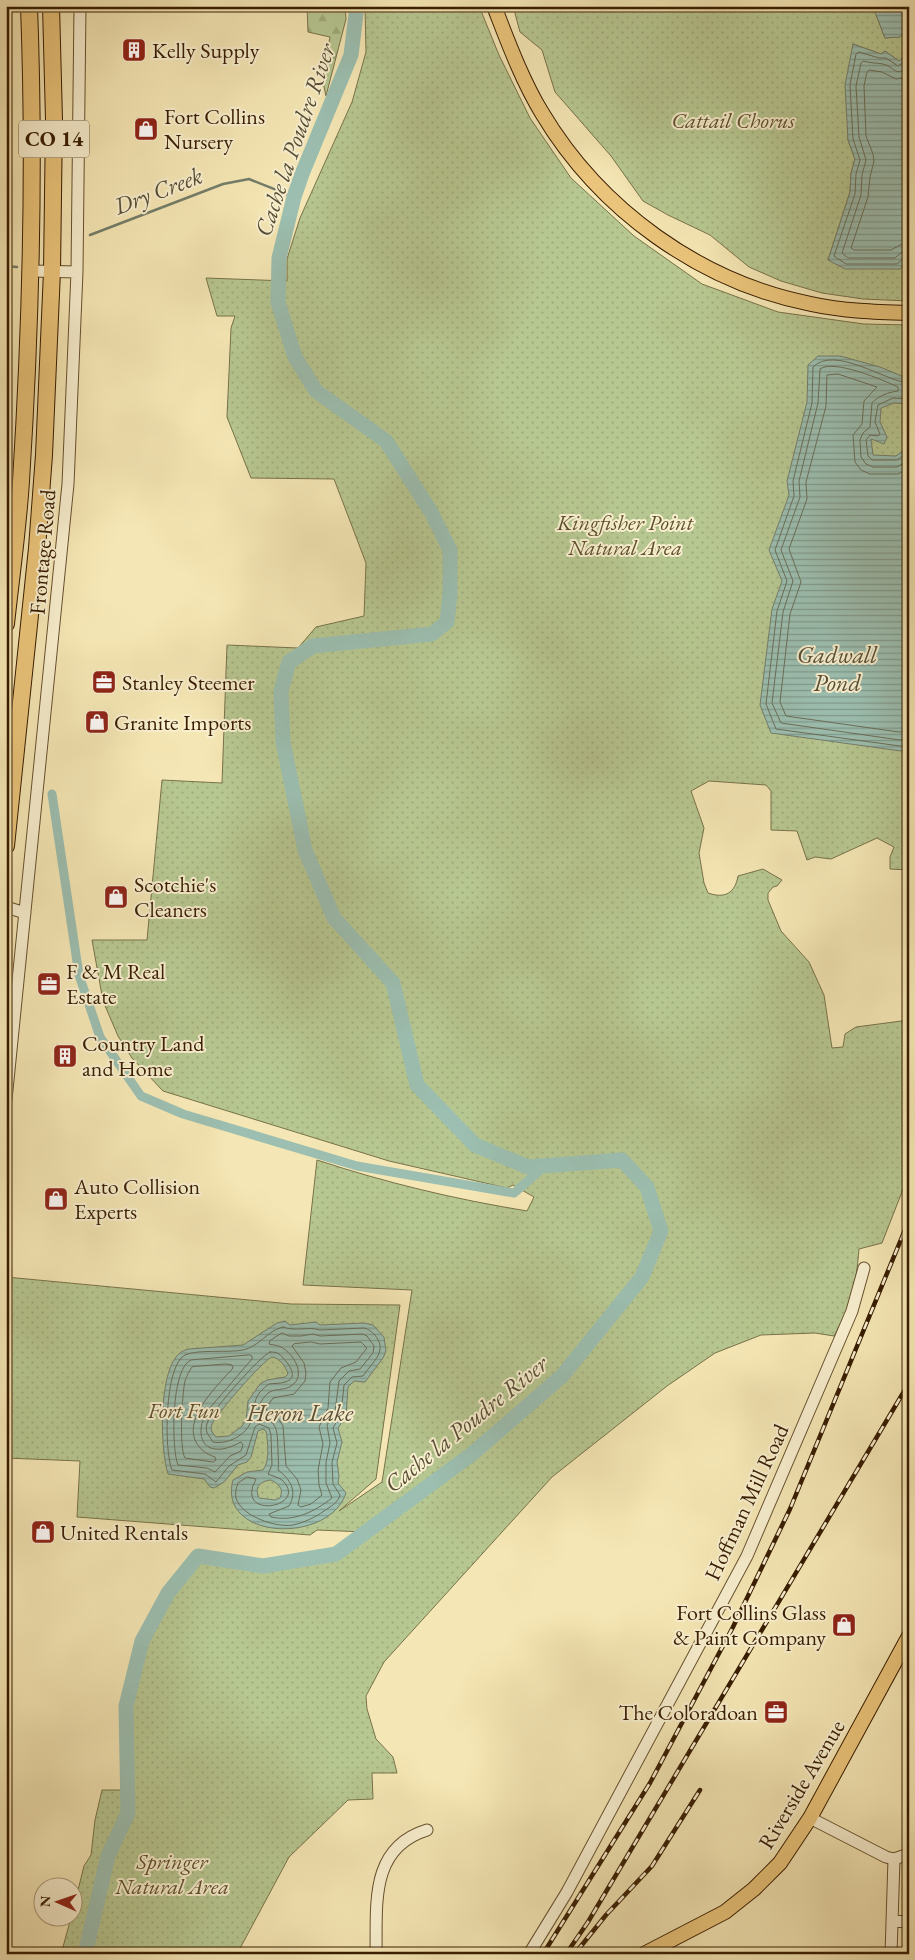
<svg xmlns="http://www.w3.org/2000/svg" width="915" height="1960" viewBox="0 0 915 1960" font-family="'EB Garamond',serif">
<defs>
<pattern id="forest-firs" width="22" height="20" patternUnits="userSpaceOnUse" patternTransform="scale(1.25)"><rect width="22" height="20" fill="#b7c791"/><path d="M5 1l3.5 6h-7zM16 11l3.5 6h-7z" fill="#9eaa7b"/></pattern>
<pattern id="park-dots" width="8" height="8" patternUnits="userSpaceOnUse" patternTransform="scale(1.25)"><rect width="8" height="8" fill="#b7c791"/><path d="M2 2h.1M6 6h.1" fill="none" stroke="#9eaa7b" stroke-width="1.8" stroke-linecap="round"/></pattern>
<pattern id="water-rules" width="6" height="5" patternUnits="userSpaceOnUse" patternTransform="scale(1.25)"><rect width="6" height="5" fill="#9cbfb1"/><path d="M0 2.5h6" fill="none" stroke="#809b8e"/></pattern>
</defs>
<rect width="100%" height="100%" fill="#f5e7b5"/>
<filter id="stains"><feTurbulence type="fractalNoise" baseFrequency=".004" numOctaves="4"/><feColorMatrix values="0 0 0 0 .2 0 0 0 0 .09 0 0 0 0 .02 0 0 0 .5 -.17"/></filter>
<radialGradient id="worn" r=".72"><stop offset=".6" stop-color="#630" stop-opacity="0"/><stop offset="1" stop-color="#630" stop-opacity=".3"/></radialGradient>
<path fill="url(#forest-firs)" stroke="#787249" d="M307,6H345L346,19L326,96L322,78L330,37L308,32Z"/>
<path fill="url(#park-dots)" stroke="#787249" d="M365,6H479L499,55L530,118L571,178L634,236L702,284L778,312L864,324L909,325V870L890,869V857L894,847L877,838L831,859L815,857L807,860L797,831L771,830V791L766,785L709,781L691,791L704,828L699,853L704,883L708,893C725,899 735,893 738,876L763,869L782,880L777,886L773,887L768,893V900L781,931L809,962L824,995L832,1048L843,1047L845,1034L856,1027L909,1020V1174L882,1243L859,1249C856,1286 852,1303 834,1336L815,1333L761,1335L715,1353L667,1386L552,1477L384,1662L366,1696L367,1709L376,1739L393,1757L397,1773H372L373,1799L348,1800L289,1857L237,1954H61L71,1918H72L73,1910L84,1866L91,1855L95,1820L102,1790H128L126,1706L142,1641L168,1593L198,1556L263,1566L336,1554L365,1532L317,1530L310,1535L77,1517L80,1461L6,1458V1277L291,1304L400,1305L376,1479L339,1511L382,1482L412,1290L303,1285L317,1160C387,1183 454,1199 527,1211L534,1197L513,1185L507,1188L389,1161L163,1091L132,1058L118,1036L103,1001L92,940H147L162,780L222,783L227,645L298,648L316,627L364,616L366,563L334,479L251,478L227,417L231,328L235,316H217L206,278L287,281V259L300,218L352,102L366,52Z
M513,6H876L875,12L885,38L900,36L909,28V53L899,61L885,51L881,54L853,44L848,140L855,159L851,173L850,192L828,260L900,269L909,260V301L863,299L822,293L781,281L749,267L710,235L668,215L643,201L611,156L555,92L542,50L520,32Z"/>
<path fill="url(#water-rules)" stroke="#747e6b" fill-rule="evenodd" d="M876,6H909V28L900,37L885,38L875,12Z
M853,44L881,54L885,51L899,61L909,53V260L900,269H845L828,260L850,192L851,173L855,159L848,140L845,85Z
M818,356H840L880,367L909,379V404L894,403L881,408L880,422L887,437L884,444L871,439L873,455L896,456L909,446V749L901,751L771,733L760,705L772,609L782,581L769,550L789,495L787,481L807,402L808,365Z
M285,1321L290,1325L316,1322L320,1325L364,1323L373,1325L384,1337L386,1351L383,1358L365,1382L354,1381L348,1387L346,1416L338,1428L342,1442L337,1462L339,1476L338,1483L346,1493C329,1545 217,1540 233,1480L247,1472L263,1470C270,1461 268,1443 266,1431L263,1429L258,1431L251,1457L247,1462L238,1465L224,1482L214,1488L210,1487L204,1479L168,1474C160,1448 159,1379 176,1357C180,1352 184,1350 189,1349L243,1345L277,1323ZM272,1357C280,1358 286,1367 288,1374L285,1377L267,1380L260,1384L248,1401L246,1420L242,1426L229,1436L216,1437L212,1432C211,1428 211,1428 212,1424C217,1414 262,1361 272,1357ZM271,1480C279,1484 284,1489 280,1498L275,1500L259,1498C254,1487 260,1481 271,1480Z"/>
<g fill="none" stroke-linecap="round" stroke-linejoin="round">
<path stroke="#6a6e59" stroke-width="1" d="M909,59L898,66L886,58H879L859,52L856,54L850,85L853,139L860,160L856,174L855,194L834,256L846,264H897L904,258L909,257
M909,67C895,78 895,67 883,64C877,63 870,63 863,61L861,63L856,86L859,137L866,160L862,175L861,195L842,253L848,258H895L902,252L909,251
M909,77L896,79L882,72L869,70L867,72L864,86L866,136L873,154L874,161L870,177L868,197L851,248L854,250H891L900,245L909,243
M909,383C884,381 835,345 813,367L812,403L793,481L794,496L775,550L787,581L777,611L766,704L776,729L900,746L909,745
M909,399L893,398L878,405L875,422L880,434L878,436L870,435L866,440L868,456L872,460H897L909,452
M909,460L897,467H873L866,464L861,457L860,440L863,433L870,427L872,403C878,396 889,392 898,391V387C883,380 834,359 820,369L818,403L799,481L800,497L781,550L793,581L783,612L772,703L781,723L900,740L909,738
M909,469L898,474H870L861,470L855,462L853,435L862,424L864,401L877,387L838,374L827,375L826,406L806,482L807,499L789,549L801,582L790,614L780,702L786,716L899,732L909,731
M283,1327C295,1332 308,1326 320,1330L364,1328C369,1329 370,1331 374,1334C389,1351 373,1361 363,1376L352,1377L344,1385L341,1414L333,1428L337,1443L332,1462L333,1484L340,1495C337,1504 331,1506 324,1511C316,1517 303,1523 293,1525C276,1528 241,1516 236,1498C235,1493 236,1488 238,1483L247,1477L256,1479C255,1482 252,1486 252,1490C247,1518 308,1505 282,1480C278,1477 272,1476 268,1474L272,1465L271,1435L269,1428L259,1424L255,1427L246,1455L229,1466L216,1482L205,1474L172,1470C164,1451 164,1366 185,1355C198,1349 228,1353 243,1350C259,1347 268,1330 283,1327Z
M282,1333L289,1336H301L313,1334L320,1336L363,1334L367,1336L374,1346L373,1353L360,1369L349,1371L339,1381L335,1411L327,1425L330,1443L326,1462V1483L332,1498C314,1512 294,1522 271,1517L269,1514L289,1506C298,1491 290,1479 278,1470C279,1463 278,1456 278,1449C277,1434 279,1420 260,1418C256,1408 261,1400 268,1393C275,1388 284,1391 291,1386C307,1376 294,1354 281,1347C277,1345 273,1345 269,1344L270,1341Z
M311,1342L320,1344L361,1342L367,1348L356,1362L341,1368L330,1382L328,1408L319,1427L323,1444L318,1470L319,1485L322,1495L311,1504L301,1507L298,1505L301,1490L297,1479L286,1466L283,1426L278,1418L267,1411L266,1408L273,1398L294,1394L305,1381L306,1373L304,1363L292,1346L294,1344Z
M270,1352C277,1352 279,1353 283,1358C290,1365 299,1378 285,1382C280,1384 274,1383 269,1384C266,1386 263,1389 260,1392C252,1403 255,1409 251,1421C247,1435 227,1445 213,1442L207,1433C206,1429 206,1425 208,1421C213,1410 259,1357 270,1352Z
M250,1355L252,1356V1359L208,1410C197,1426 197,1452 222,1449C229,1448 235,1445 241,1442L243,1445L241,1451L230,1456L215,1472L207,1468L178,1465C171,1448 171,1367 191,1360Z
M226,1364L232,1365L233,1368C218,1385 185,1416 195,1440C199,1449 206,1454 215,1457L216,1460L213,1462L185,1458C179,1448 182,1394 185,1381C187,1376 189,1371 192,1367Z"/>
<path stroke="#747e6b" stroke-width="2.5" d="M90,235L223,184L249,179L294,197
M6,266L17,267"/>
<path stroke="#9cbfb1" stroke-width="9" d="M6,244V276
M52,794L79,975L100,1037L141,1096L183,1114L357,1166L514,1193L546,1165"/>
<path stroke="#9cbfb1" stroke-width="15" d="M85,1954L108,1856L128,1813L126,1706L142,1641L168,1593L198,1556L263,1566L336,1554L472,1454L562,1376L642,1277L661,1231L647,1187L622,1160L528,1167L475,1145L417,1085L393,983L334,918L305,850L283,742L281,691L289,662L313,646L432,634L447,622L450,594V550L431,512L386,441L316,391L295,357L278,302L279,258L294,197L302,174L351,55L357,6"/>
<defs>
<path id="minor" d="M32,271L77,272
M6,907L25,913
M6,1100L68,484L77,272L80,6
M810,1818L886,1857L894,1859L909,1854
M892,1921L909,1922
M376,1954C377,1905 369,1848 427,1830
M529,1954L567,1892L747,1556L852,1311L864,1268
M891,1954L894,1859"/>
<path id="major" d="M494,6C508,42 522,80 542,113C600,210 700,282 811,304C843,311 876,312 909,313
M644,1954L725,1912L754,1889L780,1863L810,1818L909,1636"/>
<path id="highway" d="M6,624C11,577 18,529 21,481C31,323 35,165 29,6
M6,846L37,548L44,455L52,271L54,120L51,6"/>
</defs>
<use href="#minor" stroke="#67502e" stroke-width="13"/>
<use href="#major" stroke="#381d01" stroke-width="16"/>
<use href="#highway" stroke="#381d01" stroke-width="18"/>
<use href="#minor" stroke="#f8efcf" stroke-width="11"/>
<use href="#major" stroke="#eac47a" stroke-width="14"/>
<use href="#highway" stroke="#eac47a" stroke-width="16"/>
<defs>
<path id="rail" d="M577,1951L606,1915L652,1866L700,1790
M543,1954L650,1783L733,1627L790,1509L909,1220
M566,1954L588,1922L909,1383"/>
</defs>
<use href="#rail" stroke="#381d01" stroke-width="4.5"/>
<use href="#rail" stroke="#f8efcf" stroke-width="2.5" stroke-dasharray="8" stroke-linecap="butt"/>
</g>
<defs>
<symbol id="building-square" viewBox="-11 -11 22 22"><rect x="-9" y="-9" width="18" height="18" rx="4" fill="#8f2418" stroke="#f8efcf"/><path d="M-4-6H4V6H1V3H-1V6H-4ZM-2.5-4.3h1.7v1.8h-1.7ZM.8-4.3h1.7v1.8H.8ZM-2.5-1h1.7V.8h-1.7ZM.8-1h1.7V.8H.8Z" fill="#fff"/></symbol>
<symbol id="shop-square" viewBox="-11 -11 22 22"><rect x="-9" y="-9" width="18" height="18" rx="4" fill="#8f2418" stroke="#f8efcf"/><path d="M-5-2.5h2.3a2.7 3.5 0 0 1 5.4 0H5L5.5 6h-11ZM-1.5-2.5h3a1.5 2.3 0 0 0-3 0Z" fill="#fff"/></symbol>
<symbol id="office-square" viewBox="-11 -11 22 22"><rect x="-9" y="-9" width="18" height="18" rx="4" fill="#8f2418" stroke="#f8efcf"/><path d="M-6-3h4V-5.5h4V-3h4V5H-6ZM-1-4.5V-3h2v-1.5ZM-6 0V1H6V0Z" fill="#fff"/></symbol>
</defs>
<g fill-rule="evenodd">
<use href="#building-square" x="120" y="36" width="28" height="28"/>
<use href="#shop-square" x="132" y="115" width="28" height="28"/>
<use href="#office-square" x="90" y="668" width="28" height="28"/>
<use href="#shop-square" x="83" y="708" width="28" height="28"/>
<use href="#shop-square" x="102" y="883" width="28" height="28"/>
<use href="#office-square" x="35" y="970" width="28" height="28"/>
<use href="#building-square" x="51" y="1042" width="28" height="28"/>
<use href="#shop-square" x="42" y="1185" width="28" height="28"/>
<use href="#shop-square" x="29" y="1518" width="28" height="28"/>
<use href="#shop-square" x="830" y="1611" width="28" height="28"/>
<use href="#office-square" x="762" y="1698" width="28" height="28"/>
</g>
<g text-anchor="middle" stroke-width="4" stroke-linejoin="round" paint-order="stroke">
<rect fill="#f8efcf" stroke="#725c3f" stroke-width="1" x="19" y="120.5" width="70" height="37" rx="4"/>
<g font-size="21" font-weight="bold" fill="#381d01">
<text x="54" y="146">CO 14</text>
</g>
<g font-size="22" fill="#381d01" stroke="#f8efcf" text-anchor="start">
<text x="152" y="58">Kelly Supply</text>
<text x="164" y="124">Fort Collins<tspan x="164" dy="25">Nursery</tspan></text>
<text x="122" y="690">Stanley Steemer</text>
<text x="114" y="730">Granite Imports</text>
<text x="134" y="892">Scotchie's<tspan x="134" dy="25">Cleaners</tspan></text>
<text x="66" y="979">F &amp; M Real<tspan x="66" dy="25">Estate</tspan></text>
<text x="82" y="1051">Country Land<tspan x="82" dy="25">and Home</tspan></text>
<text x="74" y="1194">Auto Collision<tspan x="74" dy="25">Experts</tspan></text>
<text x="60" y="1540">United Rentals</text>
<text x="826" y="1620" text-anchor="end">Fort Collins Glass<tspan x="826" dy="25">&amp; Paint Company</tspan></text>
<text x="758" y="1720" text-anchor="end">The Coloradoan</text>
</g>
<g font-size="22" font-style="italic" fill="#5e502c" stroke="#f8efcf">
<text x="733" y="128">Cattail Chorus</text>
<text x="625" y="530">Kingfisher Point<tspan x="625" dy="25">Natural Area</tspan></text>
<text x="184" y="1418">Fort Fun</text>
<text x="172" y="1869">Springer<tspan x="172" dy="25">Natural Area</tspan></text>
</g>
<g font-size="22" fill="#381d01" stroke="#f8efcf">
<text transform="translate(42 552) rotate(-85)" y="8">Frontage Road</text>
<text transform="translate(746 1502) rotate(-65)" y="8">Hoffman Mill Road</text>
<text transform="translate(801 1784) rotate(-59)" y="8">Riverside Avenue</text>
</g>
<g font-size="24" font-style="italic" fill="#564e36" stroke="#f8efcf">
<text transform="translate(295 140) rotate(-71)" y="8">Cache la Poudre River</text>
<text transform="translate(158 191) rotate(-21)" y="8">Dry Creek</text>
<text x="837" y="663">Gadwall<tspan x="837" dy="28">Pond</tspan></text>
<text x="300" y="1421">Heron Lake</text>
<text transform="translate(466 1424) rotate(-39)" y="8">Cache la Poudre River</text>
</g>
</g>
<rect width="915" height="1960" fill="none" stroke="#f5e7b5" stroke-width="25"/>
<rect x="8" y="8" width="900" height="1945" fill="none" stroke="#381d01" stroke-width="2.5"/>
<rect x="12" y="12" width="890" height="1935" fill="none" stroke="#381d01"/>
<g transform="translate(58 1902) rotate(272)"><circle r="24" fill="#f8efcf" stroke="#ab9b7d"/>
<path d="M0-4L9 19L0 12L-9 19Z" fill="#8f2418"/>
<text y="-8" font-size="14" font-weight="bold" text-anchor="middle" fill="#381d01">N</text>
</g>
<rect width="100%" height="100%" filter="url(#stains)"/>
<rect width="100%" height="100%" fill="url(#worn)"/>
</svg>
